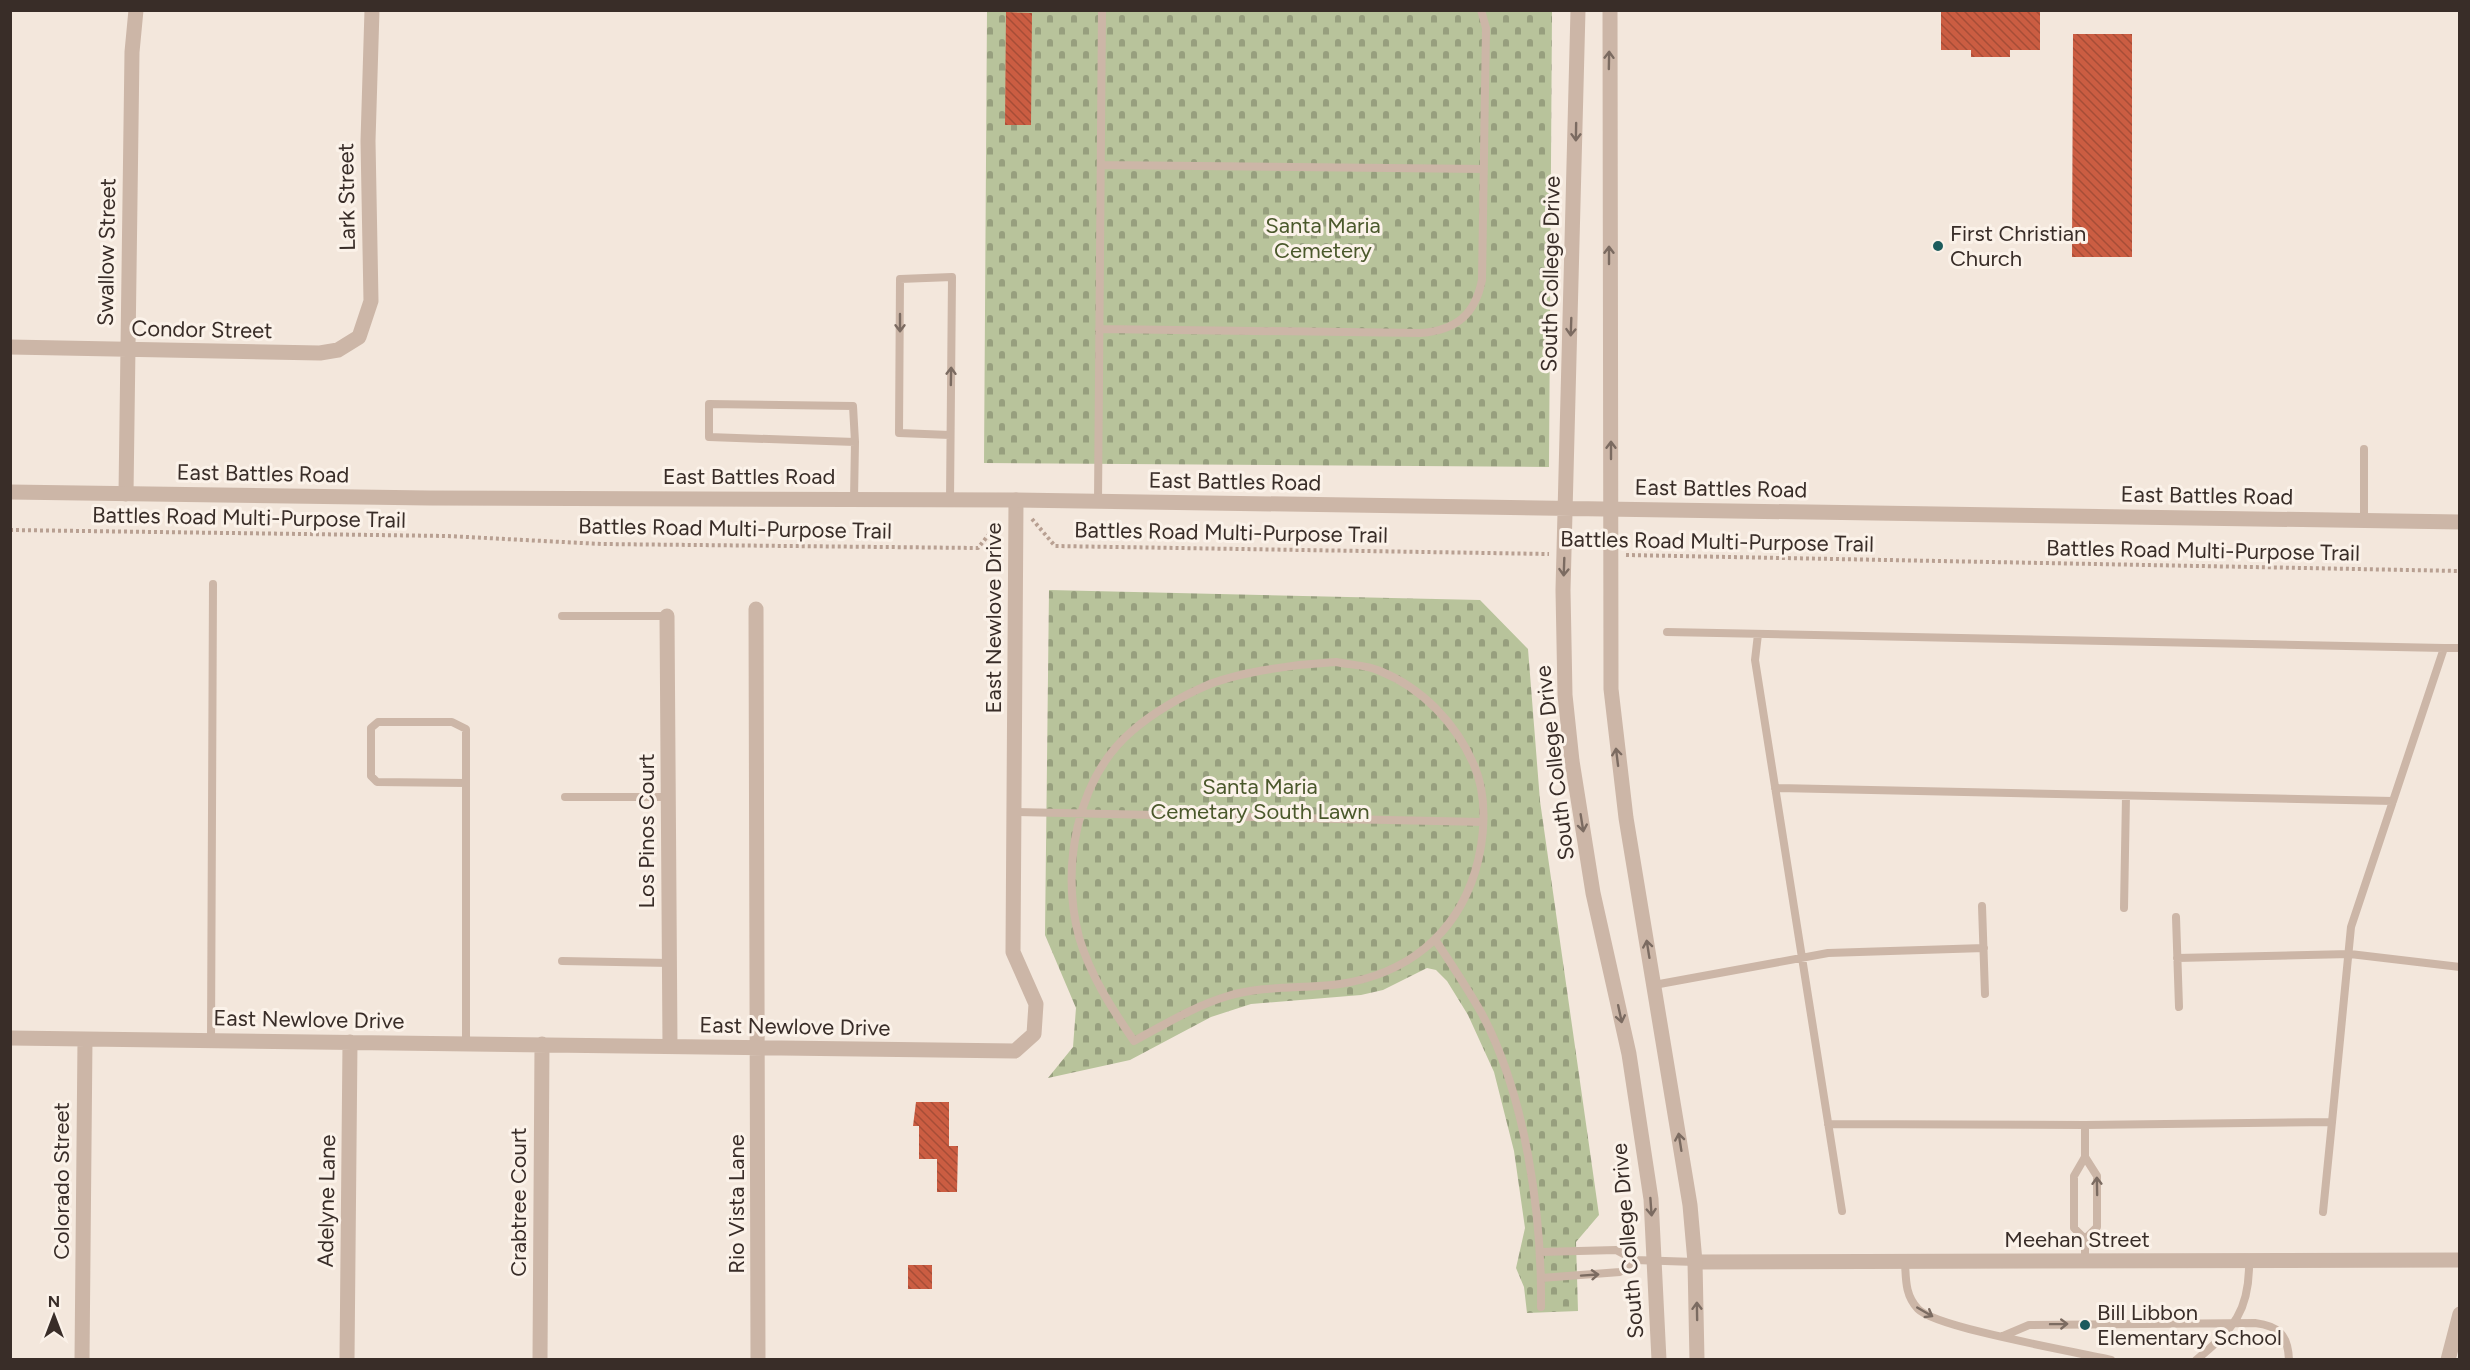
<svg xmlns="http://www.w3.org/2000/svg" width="2470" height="1370" viewBox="0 0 2470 1370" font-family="Figtree,sans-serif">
<defs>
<pattern id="cemetery-stones" width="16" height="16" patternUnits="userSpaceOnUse" patternTransform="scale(1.5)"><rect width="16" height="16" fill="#b8c39b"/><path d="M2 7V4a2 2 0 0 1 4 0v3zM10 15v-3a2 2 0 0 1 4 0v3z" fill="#979f7e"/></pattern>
<pattern id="building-back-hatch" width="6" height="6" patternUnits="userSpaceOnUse" patternTransform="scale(1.5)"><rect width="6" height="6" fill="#cb5d42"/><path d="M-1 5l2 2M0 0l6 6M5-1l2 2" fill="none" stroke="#a64d37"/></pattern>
</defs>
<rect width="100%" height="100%" fill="#f3e7dc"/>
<path fill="url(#cemetery-stones)" d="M987,11H1552L1549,467L984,463Z
M1049,590L1480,600L1528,649L1540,801L1599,1215L1576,1242L1578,1311L1527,1313L1524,1287L1516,1268L1525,1228L1514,1151L1494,1072L1468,1015L1447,981L1436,970L1427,968L1383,990L1361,995L1251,1004L1211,1017L1130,1060L1048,1078L1073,1047L1076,1008L1045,935Z"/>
<path fill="url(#building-back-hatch)" d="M1941,10H2040V50H2010V57H1971V50H1941Z
M1006,12L1032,13L1031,125H1005Z
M2073,34H2132V257H2072Z
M916,1102H949V1146H958L957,1192H937V1159H919V1126H913Z
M908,1265H932V1289H908Z"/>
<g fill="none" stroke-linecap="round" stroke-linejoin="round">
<path stroke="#b8a092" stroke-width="4" stroke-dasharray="3 3" stroke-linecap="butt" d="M1032,519L1055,546L1549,554
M10,530L448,536L601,544L978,548L999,522
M1626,555L2460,571"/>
<path stroke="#ccb6a7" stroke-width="8" d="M1101,165L1484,169
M1099,329L1421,333C1456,330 1475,315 1482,280L1486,28L1481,10
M709,404L853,406L855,442L709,437Z
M854,499L855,442
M950,500L952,277L900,279L899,433L950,435
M1098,501L1102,10
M2364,521V449
M562,616H667
M1667,632L2444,648
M1758,634L1755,660L1842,1211
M1336,662C1350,665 1367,665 1380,671C1422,688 1456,723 1474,765C1488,797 1485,839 1475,872C1455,936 1406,974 1340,984C1303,989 1265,985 1228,996C1194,1006 1164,1025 1134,1041C1112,1009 1090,975 1079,937C1061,868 1076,779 1132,731C1155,711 1182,696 1210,684C1243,671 1300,664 1336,662Z
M1775,788L2393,801
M565,797H669
M1014,812L1483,822
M1982,906L1985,994
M2124,908L2126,796
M2176,917L2179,1007
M1436,941C1452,965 1468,989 1482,1014C1526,1097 1542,1215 1541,1307
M2177,958L2350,954L2460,967
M562,961L670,963
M1654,985L1828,953L1984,948
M211,1040L213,584
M466,1044V729L452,722H378L371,728V776L377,782L466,783
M1828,1124L2085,1125L2332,1122L2351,927L2444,648H2460
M2085,1157V1125
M2323,1212L2332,1122
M2085,1239L2097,1227V1176L2085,1157L2074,1176V1228L2085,1239V1261
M1541,1252L1616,1250L1635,1260L1695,1262
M1905,1262C1906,1280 1905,1295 1918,1309C1936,1328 2078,1352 2111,1360
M1541,1278L1620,1272L1635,1260
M2003,1336L2029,1325L2255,1323C2279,1326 2288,1335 2289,1360
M2196,1360C2234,1329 2250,1310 2249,1261"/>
<path stroke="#ccb6a7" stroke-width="15" d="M10,347L320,353L338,350L359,337L371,301L368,141L372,10
M126,494L132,52L136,10
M756,609L758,1360
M667,616L670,1046
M10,1038L1015,1051L1034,1034L1036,1004L1013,952L1016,500
M1695,1262L2460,1260
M82,1360L85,1039
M347,1360L350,1042
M540,1360L542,1044
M2448,1360L2460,1314"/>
<path stroke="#ccb6a7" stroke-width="15" d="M1578,10L1563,590L1565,695L1572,761L1593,893L1629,1054L1651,1199L1659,1360
M1610,10L1611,689L1626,818L1690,1205L1695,1262L1697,1360
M10,492L429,498L1016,500L2460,522"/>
</g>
<defs><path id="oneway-shaft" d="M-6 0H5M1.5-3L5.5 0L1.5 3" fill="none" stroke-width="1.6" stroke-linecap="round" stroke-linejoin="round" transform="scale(1.5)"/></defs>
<g stroke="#7b6b61">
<use href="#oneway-shaft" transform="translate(1609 60) rotate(-89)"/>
<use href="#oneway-shaft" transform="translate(1576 132) rotate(91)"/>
<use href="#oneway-shaft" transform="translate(1609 255) rotate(-90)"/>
<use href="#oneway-shaft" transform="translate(900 323) rotate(90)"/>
<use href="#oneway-shaft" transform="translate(1571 327) rotate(92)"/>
<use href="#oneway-shaft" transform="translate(951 376) rotate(-89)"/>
<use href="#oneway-shaft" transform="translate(1611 450) rotate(-90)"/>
<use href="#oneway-shaft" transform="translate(1564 567) rotate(92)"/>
<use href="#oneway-shaft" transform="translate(1617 757) rotate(-97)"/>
<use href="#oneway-shaft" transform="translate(1582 823) rotate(81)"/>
<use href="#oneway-shaft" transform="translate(1648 949) rotate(-99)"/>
<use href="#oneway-shaft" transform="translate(1620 1014) rotate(78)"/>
<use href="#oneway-shaft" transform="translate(1680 1142) rotate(-99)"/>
<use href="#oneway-shaft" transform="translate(2097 1186) rotate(-91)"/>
<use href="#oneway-shaft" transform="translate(1651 1207) rotate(86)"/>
<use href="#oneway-shaft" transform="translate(1590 1275) rotate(-4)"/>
<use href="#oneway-shaft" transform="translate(1697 1311) rotate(-91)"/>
<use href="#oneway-shaft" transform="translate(1925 1312) rotate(30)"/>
<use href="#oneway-shaft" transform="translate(2059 1324) rotate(-1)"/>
</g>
<g fill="#1c5b5c" stroke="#fbf2e9" stroke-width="2">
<circle cx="1938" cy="246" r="6"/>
<circle cx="2085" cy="1325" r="6"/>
</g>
<g text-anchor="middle" stroke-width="6" stroke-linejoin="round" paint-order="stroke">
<g font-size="22" fill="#392d28" stroke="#fbf2e9">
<text transform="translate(346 197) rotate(-91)" y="8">Lark Street</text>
<text transform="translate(106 252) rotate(-89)" y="8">Swallow Street</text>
<text transform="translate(1550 274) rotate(-89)" y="8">South College Drive</text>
<text transform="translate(202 329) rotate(1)" y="8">Condor Street</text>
<text transform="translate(263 473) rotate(1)" y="8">East Battles Road</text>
<text x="749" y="484">East Battles Road</text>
<text transform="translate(1235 481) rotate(1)" y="8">East Battles Road</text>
<text transform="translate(1721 488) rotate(1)" y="8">East Battles Road</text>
<text transform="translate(2207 495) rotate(1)" y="8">East Battles Road</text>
<text transform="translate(249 517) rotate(1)" y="8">Battles Road Multi-Purpose Trail</text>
<text transform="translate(735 528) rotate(1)" y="8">Battles Road Multi-Purpose Trail</text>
<text transform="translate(1231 532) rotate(1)" y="8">Battles Road Multi-Purpose Trail</text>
<text transform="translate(1717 541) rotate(1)" y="8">Battles Road Multi-Purpose Trail</text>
<text transform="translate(2203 550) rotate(1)" y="8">Battles Road Multi-Purpose Trail</text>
<text transform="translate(993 618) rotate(-90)" y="8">East Newlove Drive</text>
<text transform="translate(1554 763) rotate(-97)" y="8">South College Drive</text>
<text transform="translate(646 831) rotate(-90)" y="8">Los Pinos Court</text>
<text transform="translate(309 1019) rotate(1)" y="8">East Newlove Drive</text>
<text transform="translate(795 1026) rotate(1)" y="8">East Newlove Drive</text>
<text transform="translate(61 1181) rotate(-90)" y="8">Colorado Street</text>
<text transform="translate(326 1201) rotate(-89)" y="8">Adelyne Lane</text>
<text transform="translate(518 1202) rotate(-90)" y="8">Crabtree Court</text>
<text transform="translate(736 1204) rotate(-90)" y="8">Rio Vista Lane</text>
<text x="2077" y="1247">Meehan Street</text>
<text transform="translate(1627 1241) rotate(-95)" y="8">South College Drive</text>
</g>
<g font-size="22" fill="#4a582b" stroke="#fbf2e9">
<text x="1323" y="233">Santa Maria<tspan x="1323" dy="25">Cemetery</tspan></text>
<text x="1260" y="794">Santa Maria<tspan x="1260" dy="25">Cemetary South Lawn</tspan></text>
</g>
<g font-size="22" fill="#392d28" stroke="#fbf2e9" text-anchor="start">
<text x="1950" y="241">First Christian<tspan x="1950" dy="25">Church</tspan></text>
<text x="2097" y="1320">Bill Libbon<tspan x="2097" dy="25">Elementary School</tspan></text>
</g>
</g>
<rect width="2470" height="1370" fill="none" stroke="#392d28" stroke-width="24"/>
<g transform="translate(54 1316)" stroke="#fbf2e9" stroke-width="4.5" paint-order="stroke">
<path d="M0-4.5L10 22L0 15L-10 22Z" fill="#392d28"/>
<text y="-9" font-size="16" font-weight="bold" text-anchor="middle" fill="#392d28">N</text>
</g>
</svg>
